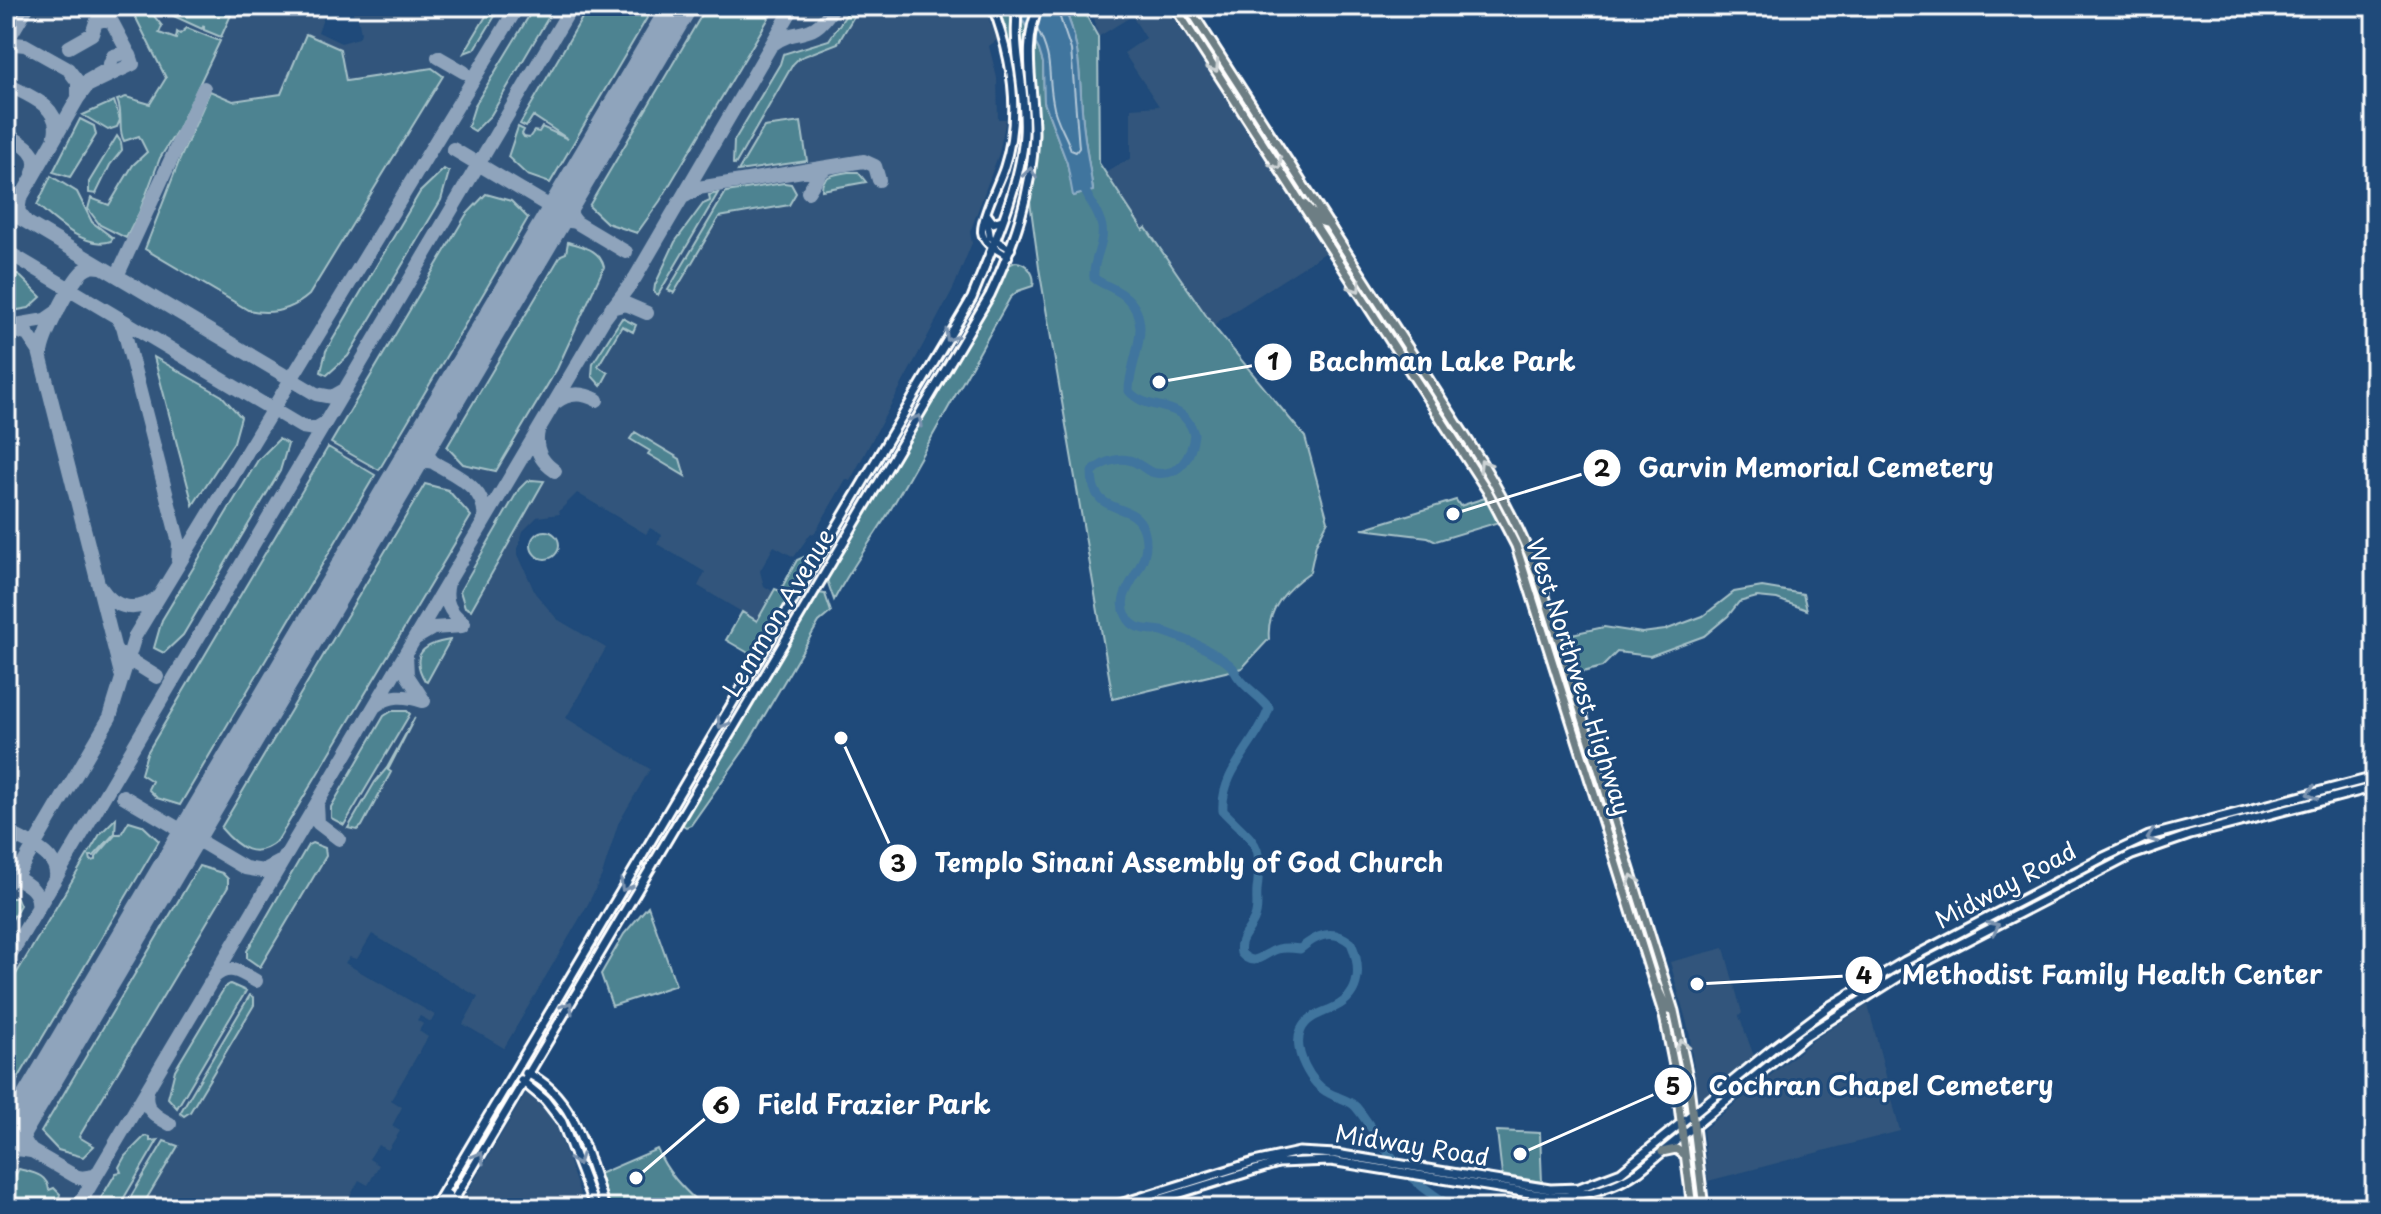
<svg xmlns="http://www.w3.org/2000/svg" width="2381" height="1214" viewBox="0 0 2381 1214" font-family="'Playpen Sans',sans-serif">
<rect width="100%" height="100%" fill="#1f4a7a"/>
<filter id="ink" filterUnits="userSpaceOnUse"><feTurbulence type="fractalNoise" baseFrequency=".0125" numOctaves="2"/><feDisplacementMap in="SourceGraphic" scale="16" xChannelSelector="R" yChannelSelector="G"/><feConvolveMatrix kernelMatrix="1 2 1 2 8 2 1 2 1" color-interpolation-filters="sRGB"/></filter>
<g filter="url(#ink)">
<path fill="#31557b" d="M6,6H328L318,32L341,43L359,38L361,33L358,17H354L352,6H453L471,16L478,6H984L997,40L989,46L997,78L998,119H1006L999,153L970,232L972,243L953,289L850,481L846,479L814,534L811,533L794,557L774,546L760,571L764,586L774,592L757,621L698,586L705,572L657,544L662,535L650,528L646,534L577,493L559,511L560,514L537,517L523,531L517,552L535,593L557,619L606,648L566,718L650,769L618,824L602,875L588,904L504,1048L463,1024L478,997L372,934L357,959L349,957L345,963L435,1015L431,1022L420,1016L417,1020L423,1024L419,1031L428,1037L391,1100L402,1107L392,1126L400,1131L388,1150L378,1145L369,1159L379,1165L368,1185L359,1180L346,1204L350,1208H6Z
M1092,6H1168L1328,251L1219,321L1214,327L1159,244L1143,230L1105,173L1131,158V108L1159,106L1124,53L1146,38L1132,16L1098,37Z
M1724,948L1742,1013L1739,1016L1754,1056L1698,1101L1689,1031L1670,962Z
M1868,1005L1900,1131L1708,1181L1703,1130L1815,1039Z
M526,1093L539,1104L556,1125L585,1208H458Z"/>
<path fill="#4d8391" stroke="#a6c1c8" stroke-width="2" d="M130,6H146L162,26L159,33L176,39L177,32L180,34L187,28L220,41L178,129L160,158L139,213L126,238L100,225L88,209L91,198L109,205L133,165L147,152L139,136L124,141C117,129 124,114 117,100L126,97L150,104L166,78Z
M152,6H235L221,37L204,30V25L202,29Z
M492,6H501L475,49L464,53Z
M535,6H555L491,115L475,131L468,127L475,105Z
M589,6H654L550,183L527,175L508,157L518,127L524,130L522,134L524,137L529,138L534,131L539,132L542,127L568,139L533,116L526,127L520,124Z
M707,6H776L660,201L637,233L607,223L589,206Z
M852,6H860L838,43L799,58L793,64L735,165L733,164L734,141L780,64L783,54L829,40Z
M997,6H1015L1039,50L1043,63L1044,102L1067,163L1074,196L1093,190C1090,168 1085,145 1083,122C1079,81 1082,44 1063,6H1081L1098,37L1099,163L1143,230L1146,228L1214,327L1305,437L1328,521L1316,544L1310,572C1287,588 1266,609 1269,639L1242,668L1113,699L1039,268L1007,31Z
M306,34L340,49L346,81L432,68L443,76L309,295C291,311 271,315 248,310L145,249L180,159L210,91L233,101L281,94Z
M114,101L120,120L117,127L108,130L83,115Z
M80,119L94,126L96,135L70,177L53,172Z
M801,122L807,161L738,171L764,127Z
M117,136L121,142L122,150L110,165L96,194L89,193V182Z
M444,169L449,172L441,200L348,356L327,375L321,372L326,351L420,192Z
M848,172H858L866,182L822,190C821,175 836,174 848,172Z
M51,176L77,192L92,222L113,238L111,241C86,250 54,220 37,205Z
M784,183L791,184L796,193L789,205L719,217L674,293L668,290L726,192Z
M718,193L658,295L654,292L655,285L675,242L703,204L710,201L709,195Z
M486,194L511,201L528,218L379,470L331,443L466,215Z
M568,242C583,247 600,249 604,267L557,369L496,471L463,464L447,447L561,255L566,253Z
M1015,262C1027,262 1036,275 1033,286L1018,291L1010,298C971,367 932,438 892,507C873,539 851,567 834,600L827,580L828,577L1009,265Z
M6,268L21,277L41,297L29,308L6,312Z
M622,318L636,325L633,332L622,326L598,366L608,373L601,386L592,376L593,363Z
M154,357L222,396L241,417L234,442L193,505Z
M635,432L680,459L685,476L648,454L650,451L630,439Z
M279,439L288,444L280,471L183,635L164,653L154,648L162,620L258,460Z
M328,447L375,475L180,805L157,798L148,789L152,781L141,774L147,753Z
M532,480L544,481L471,610L465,607L460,591L519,489L526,482Z
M425,484L448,490L471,516L278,840C255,861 238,848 221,828Z
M1485,498L1499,522L1436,541L1428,537L1362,529L1456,500L1460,506Z
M531 545a14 14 0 1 1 28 0a14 14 0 1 1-28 0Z
M811,554L812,560L757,654L752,655L726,640L742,612L757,621L775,589L780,591L797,560Z
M1762,587L1803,594L1807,610L1777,599L1757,597L1739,602L1728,616L1704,636L1650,656L1617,652L1602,667L1579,673L1567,635L1604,627L1642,633L1665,630L1703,616L1734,592Z
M818,593L825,594L831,612L819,622L746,747L691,825L686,827L683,825L684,819Z
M450,640L427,682L425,681C409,654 424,644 450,640Z
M392,711H407L410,714L344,825L331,818V807L384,716Z
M415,717L388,770L391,772L362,826L357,830L348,828L375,782L387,768Z
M116,818L115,833L94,856H90L91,861L96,860V857L116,834H121L129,821L142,825L159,841L6,1099V991L100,834Z
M312,843L325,848L326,856L260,967L247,958V951L308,845Z
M199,866L222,873L228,879V887L79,1137L94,1146L83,1157L58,1150L41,1132Z
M11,898H17L20,905L6,930V902Z
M648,906L676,985L612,1006L601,974L624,934Z
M230,984L246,991L177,1108L168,1098L175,1070L225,987Z
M250,995L254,998V1005L190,1112L184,1116L180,1113Z
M1497,1131L1540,1133L1542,1182L1502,1175Z
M145,1136L150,1137V1141L158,1140L118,1208H95L116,1173L121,1172L119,1167L125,1156Z
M164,1141L178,1146L141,1208H124Z
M657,1149C668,1175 684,1189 704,1208H611L599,1174Z
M19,1169C33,1173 47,1174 49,1190L54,1188L60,1194L59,1198L54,1199L56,1208H6V1191Z"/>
<path fill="#41759e" stroke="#8dacc5" stroke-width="2" d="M1015,6H1063C1082,44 1079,81 1083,122C1085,145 1090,168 1093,191L1073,196L1067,163L1044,102L1043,63L1039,50Z"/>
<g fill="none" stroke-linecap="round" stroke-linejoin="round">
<path stroke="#b3c8d8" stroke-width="2" d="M1037,29C1054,60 1047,72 1053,103C1055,120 1066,134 1071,150L1076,152L1079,148L1071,50L1056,6"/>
<path stroke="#41759e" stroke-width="9" d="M1081,181C1086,198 1099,210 1102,227C1105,245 1092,260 1094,278C1104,286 1117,288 1127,298C1155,325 1129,360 1129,391C1148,414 1183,397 1194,434C1192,456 1180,477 1155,473C1148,472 1144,467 1138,464C1124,455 1104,460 1092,472C1092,520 1134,498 1144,530C1156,568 1112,588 1126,615C1134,632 1147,628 1162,631C1171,634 1195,643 1202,647C1211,652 1227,660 1233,668C1235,671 1236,675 1239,678C1248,690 1260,696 1269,708C1258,743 1220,771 1223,811C1256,845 1263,840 1257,890C1256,901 1259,910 1254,920C1248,933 1238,939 1241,953C1255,969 1263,953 1278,949C1285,947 1293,948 1300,949C1316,936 1332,927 1351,943C1361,966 1362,994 1335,1007C1323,1013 1307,1016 1301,1030C1292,1051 1311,1084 1329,1093C1338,1098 1350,1100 1356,1107C1367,1120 1375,1135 1385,1148C1403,1173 1427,1192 1454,1208"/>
<path stroke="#8fa4bc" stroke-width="14" d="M6,43L28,6
M773,44C801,24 810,45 834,6
M69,47L92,34L96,22L105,19L112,22L129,54
M6,48L15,44L25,45L68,69L78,82V95
M438,57L464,72
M6,84C27,95 62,106 55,135
M6,134C22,143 42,152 33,173
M453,149L626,252
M808,192L820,173L827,167
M685,196L698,188L864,161L875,166L879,180
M6,210L316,394L332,397L346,389
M25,220L18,211L20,199L78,98L87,86L133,64L130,55L125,53L113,56L108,69L87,81
M6,251L302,427L315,429L325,423
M533,258C544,240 551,216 576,222C561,205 573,192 582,175
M117,276L204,88
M611,308L626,304L647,313
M118,319L123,326L179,543L178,561
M10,326L45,320L58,311
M6,327L28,335L39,351L121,674
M41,355C41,339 71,282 83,271C89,266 94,266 101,267
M555,403C568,392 582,392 597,400
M538,431C534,448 540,461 555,471
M433,462C456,476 488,488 484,520
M390,498C401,479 408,456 433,462L427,455L424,443L439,415
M448,583C443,601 450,613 464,623
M101,588C115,610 138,613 158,597
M416,638L433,628L462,626
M120,654L157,677
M406,655L407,675L424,701
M375,706C390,694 405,695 423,701
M123,796L245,868L263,871L280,862
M317,804L318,823L339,839
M6,831C24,842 59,853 56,877
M8,873C23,882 41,888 38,908
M6,884L18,873L110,717L135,636L518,6
M156,890C166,872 192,845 175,827C199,834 211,797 221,780
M6,962L572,6
M214,977C229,963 241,972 256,981
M147,1090C143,1109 155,1116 170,1124
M6,1136L75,1176L81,1178L94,1176
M31,1150C10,1128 32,1104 44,1083
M6,1153L18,1149L31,1151
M77,1208L604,319L635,278L794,6"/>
<path stroke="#8fa4bc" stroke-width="34" d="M6,1145L680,6"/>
<defs>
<path id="tertiary" d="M992,6C1012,58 1022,114 1004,168C999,183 981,218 982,232C984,246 999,249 1008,257
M987,218L990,237L1011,249"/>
<path id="secondary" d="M987,215L993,223L1002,220
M526,1073C576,1093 589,1163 605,1208
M521,1080L545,1100L562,1122L595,1208
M434,1208L972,298C991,250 1021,186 1024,134C1027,91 1011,49 1018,6
M443,1208L448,1195L444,1192
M449,1208L990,295C1014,244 1032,193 1034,135C1035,92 1020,47 1039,6
M1107,1208L1254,1162L1299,1152L1336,1154L1550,1189L1579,1188L1621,1172L1772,1049L1830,1006L1905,961L2102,858L2149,836L2375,777
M1132,1208L1278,1163L1331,1161L1548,1196C1580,1197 1612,1190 1639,1171L1805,1036L1908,971L2132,855L2190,835L2375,787"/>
<path id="primary" d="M1174,6L1488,492L1516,546L1664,1016L1674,1066L1692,1208
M1188,6L1469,442C1500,490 1526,538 1544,593L1674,1011L1688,1077L1704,1208
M1304,204L1322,222L1329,224
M1657,987L1668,1010L1674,1011
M1662,1152L1676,1149L1685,1155"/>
</defs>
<use href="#tertiary" stroke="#fff" stroke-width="12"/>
<use href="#secondary" stroke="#fff" stroke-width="13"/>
<use href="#primary" stroke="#fff" stroke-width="13"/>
<use href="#tertiary" stroke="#1f4a7a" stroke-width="6"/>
<use href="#secondary" stroke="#1f4a7a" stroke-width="7"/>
<use href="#primary" stroke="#6d7e84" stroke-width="7"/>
</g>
<defs><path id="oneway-chevron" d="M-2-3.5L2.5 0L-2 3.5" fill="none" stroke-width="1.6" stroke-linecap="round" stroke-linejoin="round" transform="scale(2)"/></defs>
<g stroke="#ccd2d4">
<use href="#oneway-chevron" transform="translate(1214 67) rotate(57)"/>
<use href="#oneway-chevron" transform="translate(1277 164) rotate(57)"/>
<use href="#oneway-chevron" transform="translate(1356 287) rotate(57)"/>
<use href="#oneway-chevron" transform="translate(1484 465) rotate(-122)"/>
<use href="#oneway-chevron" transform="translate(1633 880) rotate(-108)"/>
<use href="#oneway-chevron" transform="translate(1682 1045) rotate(-101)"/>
</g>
<g stroke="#7992af">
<use href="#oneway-chevron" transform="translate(1030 173) rotate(-82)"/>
<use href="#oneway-chevron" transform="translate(950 336) rotate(121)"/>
<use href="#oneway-chevron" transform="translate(917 420) rotate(-60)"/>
<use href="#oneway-chevron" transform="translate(722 723) rotate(121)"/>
<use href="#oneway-chevron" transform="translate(2312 793) rotate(166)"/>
<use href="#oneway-chevron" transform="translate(2152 837) rotate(161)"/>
<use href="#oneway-chevron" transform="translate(625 886) rotate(121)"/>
<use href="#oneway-chevron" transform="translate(1994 927) rotate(-28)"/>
<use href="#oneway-chevron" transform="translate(568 1007) rotate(-59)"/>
<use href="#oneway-chevron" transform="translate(479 1157) rotate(-60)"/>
<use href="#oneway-chevron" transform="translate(577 1160) rotate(70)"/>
</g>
</g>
<g text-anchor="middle" stroke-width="6" stroke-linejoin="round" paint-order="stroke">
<g font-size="24" fill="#fff" stroke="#1f4a7a">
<text transform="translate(779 613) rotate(-59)" y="8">Lemmon Avenue</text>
<text transform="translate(1578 677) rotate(72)" y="8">West Northwest Highway</text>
<text transform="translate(2006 886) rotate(-28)" y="8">Midway Road</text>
<text transform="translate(1412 1146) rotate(9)" y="8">Midway Road</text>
</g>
</g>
<path fill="none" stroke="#fff" stroke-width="3" d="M1159 382L1273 362M1453 514L1602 468M841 738L898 863M1697 984L1864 975M1520 1154L1673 1086M636 1178L721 1105"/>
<g fill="#fff" stroke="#1f4a7a" stroke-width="3">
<circle cx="1159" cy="382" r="8"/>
<circle cx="1453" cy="514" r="8"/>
<circle cx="841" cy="738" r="8"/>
<circle cx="1697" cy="984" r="8"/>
<circle cx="1520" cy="1154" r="8"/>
<circle cx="636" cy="1178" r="8"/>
<circle cx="1273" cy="362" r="20"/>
<circle cx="1602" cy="468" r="20"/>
<circle cx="898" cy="863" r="20"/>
<circle cx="1864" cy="975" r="20"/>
<circle cx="1673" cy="1086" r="20"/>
<circle cx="721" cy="1105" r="20"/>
</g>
<g font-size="24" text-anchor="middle" font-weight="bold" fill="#111">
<text x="1273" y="370">1</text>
<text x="1602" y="477">2</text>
<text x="898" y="872">3</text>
<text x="1864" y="984">4</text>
<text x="1673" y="1095">5</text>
<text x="721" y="1114">6</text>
</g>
<g font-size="26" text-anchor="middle" font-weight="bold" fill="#fff" stroke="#1f4a7a" stroke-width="6" stroke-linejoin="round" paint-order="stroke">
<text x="1442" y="371">Bachman Lake Park</text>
<text x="1816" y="477">Garvin Memorial Cemetery</text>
<text x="1189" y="872">Templo Sinani Assembly of God Church</text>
<text x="2112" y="984">Methodist Family Health Center</text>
<text x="1881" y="1095">Cochran Chapel Cemetery</text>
<text x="874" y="1114">Field Frazier Park</text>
</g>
<rect width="2381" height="1214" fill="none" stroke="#1f4a7a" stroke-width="32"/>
<rect x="16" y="16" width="2349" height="1182" fill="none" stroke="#fff" stroke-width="3" filter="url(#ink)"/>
</svg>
